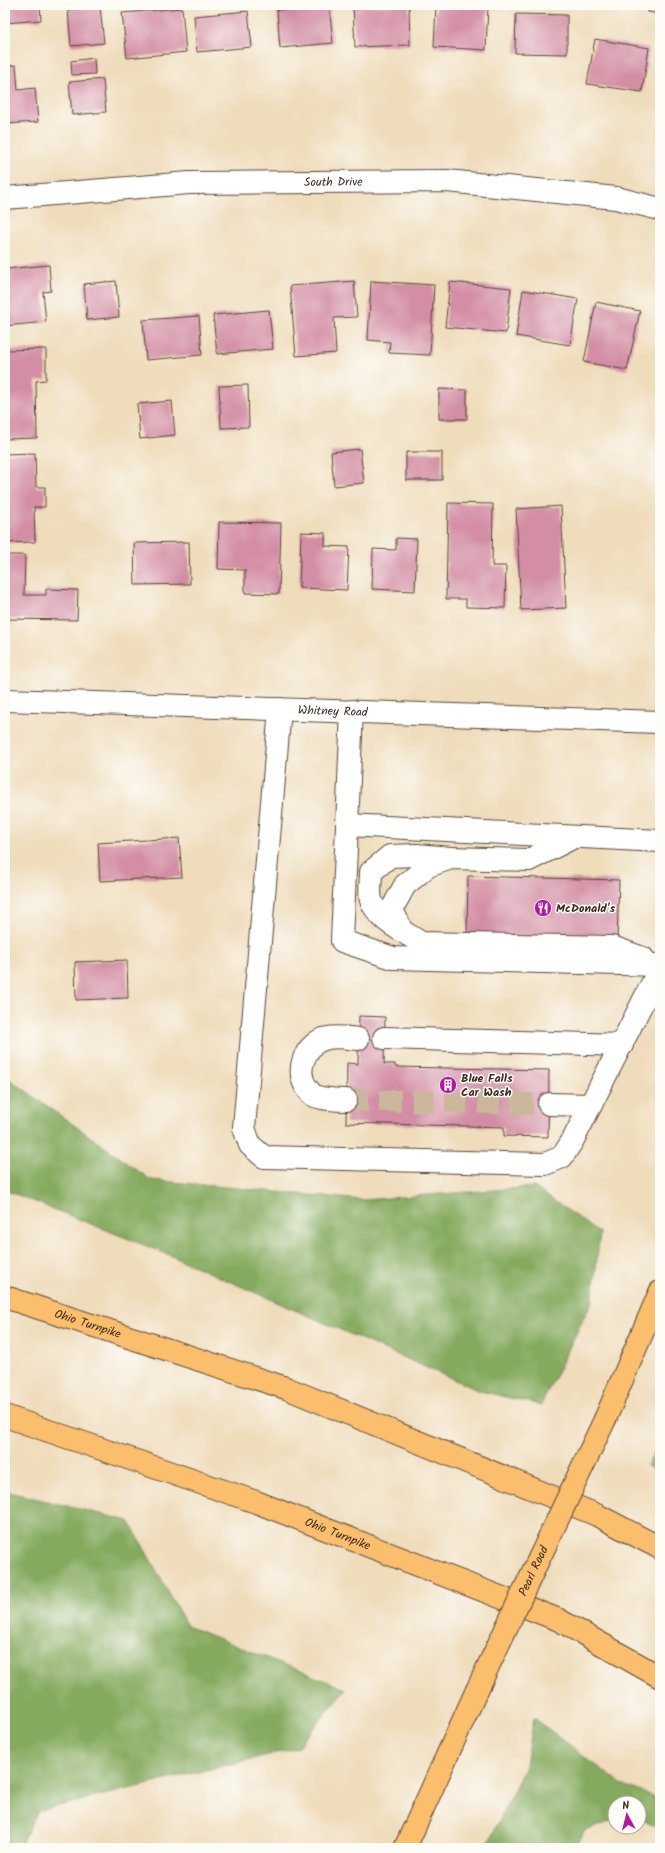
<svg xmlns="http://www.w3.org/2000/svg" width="665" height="1853" viewBox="0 0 665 1853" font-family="Kalam,sans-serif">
<rect width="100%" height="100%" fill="#fdfcf7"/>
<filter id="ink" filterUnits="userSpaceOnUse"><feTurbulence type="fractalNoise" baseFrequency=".025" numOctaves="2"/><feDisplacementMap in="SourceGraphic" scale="8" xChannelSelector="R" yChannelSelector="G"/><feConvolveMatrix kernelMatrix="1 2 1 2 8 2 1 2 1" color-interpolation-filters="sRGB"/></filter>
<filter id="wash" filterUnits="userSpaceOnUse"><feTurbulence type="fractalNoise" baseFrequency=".012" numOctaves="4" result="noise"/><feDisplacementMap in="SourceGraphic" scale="16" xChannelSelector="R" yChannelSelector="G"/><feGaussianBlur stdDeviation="0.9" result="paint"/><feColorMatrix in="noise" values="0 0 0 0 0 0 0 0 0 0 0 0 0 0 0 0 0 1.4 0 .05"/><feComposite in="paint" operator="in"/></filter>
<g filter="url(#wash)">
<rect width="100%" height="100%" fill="#efdcbb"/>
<path fill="#85aa5f" stroke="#606a3e" d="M5,1076L151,1180L362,1200L534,1187L600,1233L592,1301L541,1405L480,1391L167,1254L5,1190Z
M660,1441V1471L647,1466Z
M5,1491L129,1521L187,1626L346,1689L297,1748L38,1811L19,1848H5Z
M534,1718L621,1784L660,1799V1828L639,1818V1803H615V1820L584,1831L576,1848H486L526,1764Z"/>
<g id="blocks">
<path fill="#d38da4" d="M5,5H40L41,20L5,23Z
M329,5L333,43L280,48L277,10Z
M409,5L410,45L355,47L353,6Z
M436,5L488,6L486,50L434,47Z
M649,5H660V14L648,12Z
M100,7L104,43L71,46L68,10Z
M182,8L186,52L127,58L122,13Z
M248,11L252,47L197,52L194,16Z
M516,14L567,15V54L515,53Z
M595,39L649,48L642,92L587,84Z
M94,58L95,74L72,75L71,61Z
M16,65L18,90L35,88L38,122L5,124V66Z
M103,79L106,112L72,115L69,82Z
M49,265L51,291L43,292L46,322L5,326V269Z
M116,281L119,317L87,320L84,284Z
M354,281L357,317L334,318L336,353L296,356L290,286Z
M371,281L434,285L430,355L389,353L390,342L368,340Z
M450,282L511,288L506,333L445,327Z
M523,290L578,299L570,345L516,336Z
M596,302L640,311L627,370L584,362Z
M269,310L273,349L217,354L213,315Z
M199,316L202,355L146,360L143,320Z
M46,349V380L36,381L37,438L5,439V350Z
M248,385L249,427L221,428L219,386Z
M439,389L467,390V419H439Z
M172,401L175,435L140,439L137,404Z
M360,449L364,483L334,486L331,452Z
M406,452H442V480H406Z
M35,453L36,487H45V507H34L35,542L5,543V454Z
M448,503L493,504L492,566H506L505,608L466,607V599H446Z
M561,506L566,608L521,610L516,509Z
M219,522L281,523L279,594L245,593V570L218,569Z
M301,532L325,533V546L349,547L347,590L299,588Z
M396,538L417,539L415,591L372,589L373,549L396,550Z
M189,542L190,584L135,585L134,543Z
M5,555H25L24,595H46V589L78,590L77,620L5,619Z
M179,838L182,877L100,881L98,843Z
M468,876L619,880L617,940L467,936Z
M127,960L128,998L76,1000L75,962Z
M359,1016L385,1017L384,1064H395V1067L549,1070L548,1137L504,1136V1127L346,1123L347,1063L358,1064Z"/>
</g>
</g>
<g filter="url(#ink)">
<use href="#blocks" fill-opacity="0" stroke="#564536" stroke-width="1"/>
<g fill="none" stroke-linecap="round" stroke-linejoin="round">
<path stroke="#cbb89c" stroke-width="22" stroke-dasharray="22 11" stroke-linecap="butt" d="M346,1100L549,1104"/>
<defs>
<g id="minor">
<path id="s1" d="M5,198L189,183L447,181L616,198L660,209"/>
<path id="s2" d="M5,700L660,722"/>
<path d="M280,709L244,1128L250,1145L264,1157L545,1164L562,1157L573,1140L660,968"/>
<path d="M352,711L342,941L393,958L660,965"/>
<path d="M347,825L660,841"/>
<path d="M451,858L417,855L390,856L371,872C371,880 369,892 371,900C378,921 404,931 421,943L612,947L643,958"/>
<path d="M401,929L392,909L405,885L428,866L451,858L529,860L574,837"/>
<path d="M384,1038L622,1045"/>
<path d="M346,1100C339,1100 319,1099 313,1095C311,1094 309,1090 307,1088C294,1071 306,1041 328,1038C337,1036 349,1038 358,1039"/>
<path d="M549,1104L591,1105"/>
</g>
<path id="major" d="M606,1417L660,1292
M405,1848L476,1692"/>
<g id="highway">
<path id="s3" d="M5,1297L286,1388L597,1515L660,1548"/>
<path id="s4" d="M5,1416L256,1502L559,1620L660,1677"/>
</g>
</defs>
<use href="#minor" stroke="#564536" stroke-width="24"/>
<use href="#major" stroke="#564536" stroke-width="24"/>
<use href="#highway" stroke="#564536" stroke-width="24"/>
<use href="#minor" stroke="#fff" stroke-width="22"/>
<use href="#major" stroke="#fabe6d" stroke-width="22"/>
<use href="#highway" stroke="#fabe6d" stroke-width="22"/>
<defs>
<g id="major-bridge">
<path id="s5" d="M476,1692L606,1417"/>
</g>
</defs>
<use href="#major-bridge" stroke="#564536" stroke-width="24" stroke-linecap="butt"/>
<use href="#major-bridge" stroke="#fabe6d" stroke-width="22"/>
</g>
</g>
<defs>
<symbol id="restaurant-disc" viewBox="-11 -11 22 22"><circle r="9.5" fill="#b5179e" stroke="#fdfcf7"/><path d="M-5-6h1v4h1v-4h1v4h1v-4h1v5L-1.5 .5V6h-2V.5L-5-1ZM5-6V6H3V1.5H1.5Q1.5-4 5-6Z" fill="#fff"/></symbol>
<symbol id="building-disc" viewBox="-11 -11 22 22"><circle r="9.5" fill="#b5179e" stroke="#fdfcf7"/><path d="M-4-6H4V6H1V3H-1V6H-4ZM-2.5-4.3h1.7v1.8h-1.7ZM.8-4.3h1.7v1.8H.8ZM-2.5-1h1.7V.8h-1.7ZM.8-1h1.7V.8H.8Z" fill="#fff"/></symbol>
</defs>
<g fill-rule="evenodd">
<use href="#restaurant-disc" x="533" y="898" width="20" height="20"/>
<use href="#building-disc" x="438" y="1075" width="20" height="20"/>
</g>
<g text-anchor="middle" stroke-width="3" stroke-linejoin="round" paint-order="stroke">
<g font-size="12" fill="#3b2a1e" stroke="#fdfcf7">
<text dy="4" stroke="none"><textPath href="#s1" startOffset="329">South Drive</textPath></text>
<text dy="4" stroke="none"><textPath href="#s2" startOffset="328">Whitney Road</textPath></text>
<text dy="4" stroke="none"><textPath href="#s3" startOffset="87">Ohio Turnpike</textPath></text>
<text dy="4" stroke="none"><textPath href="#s4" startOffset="353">Ohio Turnpike</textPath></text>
<text dy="4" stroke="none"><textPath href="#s5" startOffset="134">Pearl Road</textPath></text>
</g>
<g font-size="12" font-weight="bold" fill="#3b2a1e" stroke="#fdfcf7" text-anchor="start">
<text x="556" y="912">McDonald's</text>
<text x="461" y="1082">Blue Falls<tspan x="461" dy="14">Car Wash</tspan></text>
</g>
</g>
<rect width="665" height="1853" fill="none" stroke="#fdfcf7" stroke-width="20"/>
<g transform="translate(627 1815) rotate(353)"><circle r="19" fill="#fdfcf7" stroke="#afa8a0"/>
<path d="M0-3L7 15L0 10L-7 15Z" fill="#b5179e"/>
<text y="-6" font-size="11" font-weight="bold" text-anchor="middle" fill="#3b2a1e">N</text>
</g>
</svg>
